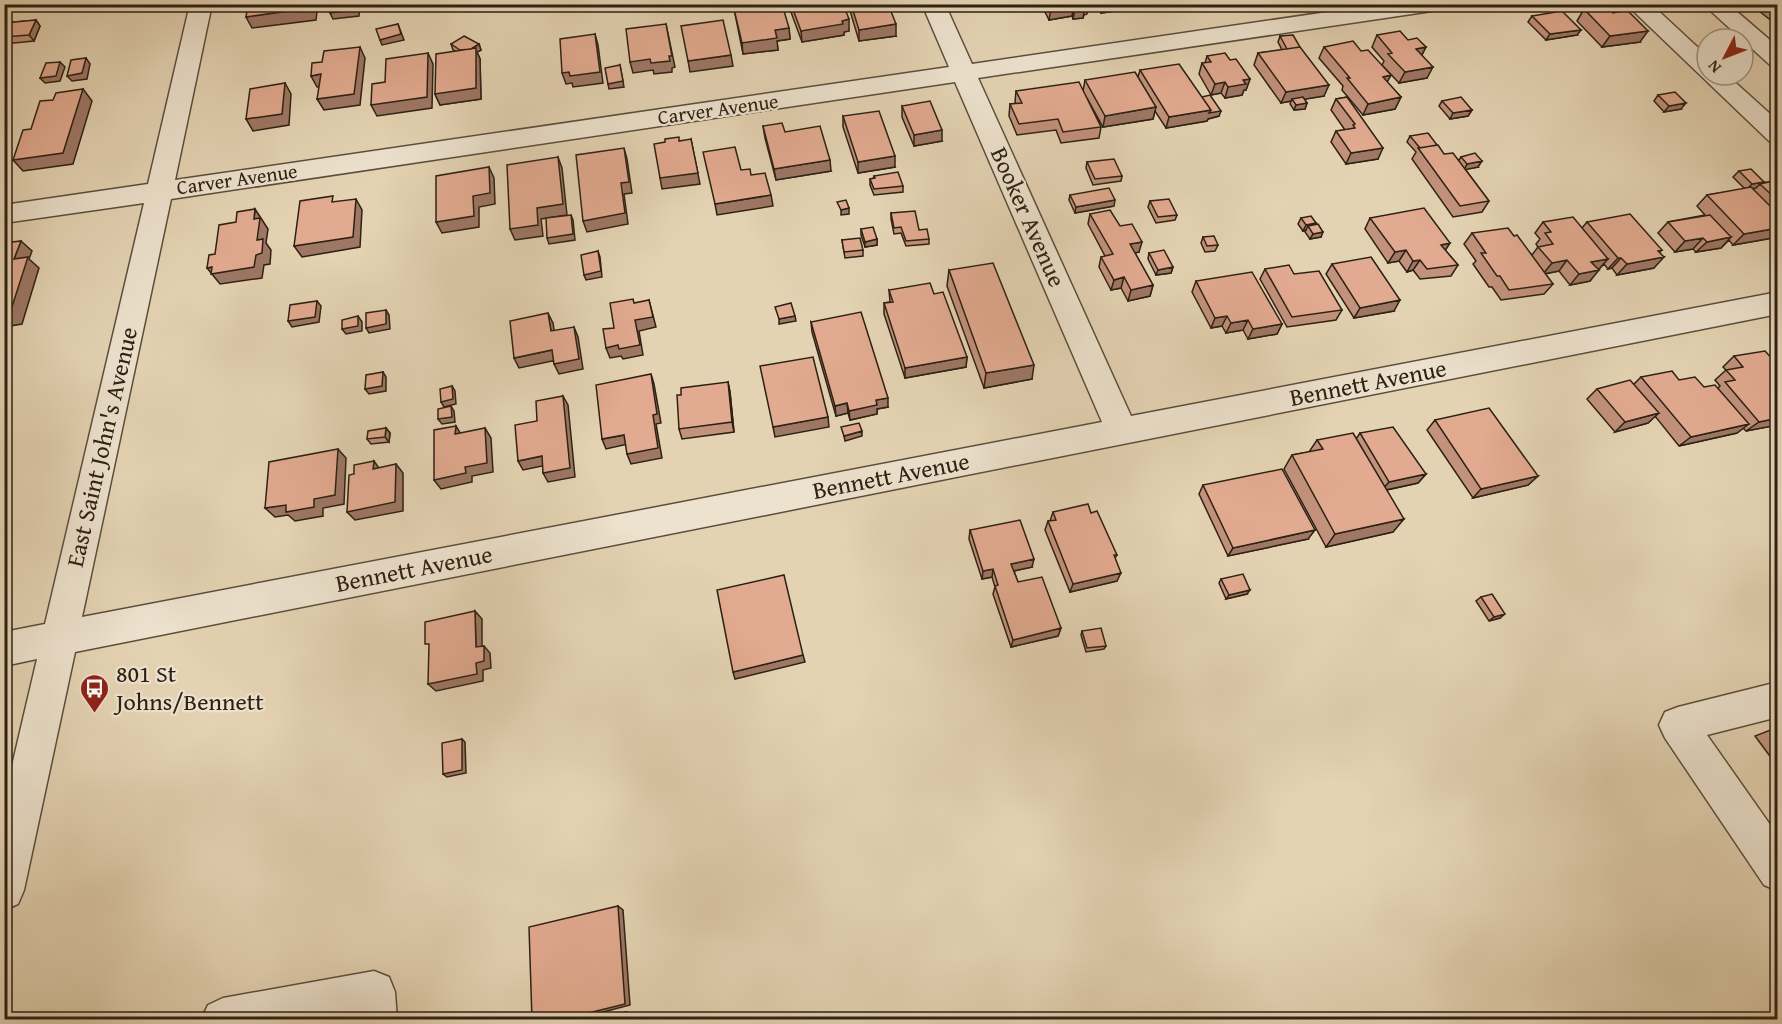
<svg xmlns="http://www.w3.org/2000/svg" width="1782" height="1024" viewBox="0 0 1782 1024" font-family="'Gentium Book Plus',serif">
<rect width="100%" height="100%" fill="#e4d3b3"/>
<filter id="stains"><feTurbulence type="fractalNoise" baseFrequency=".00333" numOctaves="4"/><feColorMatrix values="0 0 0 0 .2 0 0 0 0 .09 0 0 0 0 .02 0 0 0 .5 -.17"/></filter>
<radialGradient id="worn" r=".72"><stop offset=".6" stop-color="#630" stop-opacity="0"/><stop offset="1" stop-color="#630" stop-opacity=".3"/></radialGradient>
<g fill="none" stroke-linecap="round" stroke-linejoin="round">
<defs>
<path id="minor" d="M190,4H212L175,180L949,67L922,4H945L972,64L1382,4H1443L1440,9L1432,11L978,78L1131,416L1778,292V314L75,652L24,890L18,904L4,910V800L37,659L4,666V632L45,624L144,203L4,223V205L148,184ZM955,82L1102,422L82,617L171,199Z
M1626,4H1651L1707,56V75H1727L1778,121V143L1769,141Z
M1703,4H1728L1778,47V67L1770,65Z
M1778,682V717L1707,735L1778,836V891L1764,885L1665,738L1659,725L1665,712L1678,707Z
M374,971L389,977L395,992L397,1020H353V1017L342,1020H201L208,1005L223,998Z"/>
</defs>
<use href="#minor" stroke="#5b4e3c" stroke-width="3"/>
<use href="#minor" fill="#ede2ce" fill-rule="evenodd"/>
</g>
<path fill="#c2927c" stroke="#2d2114" stroke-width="1.5" d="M752,4L789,28L790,39L777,41L778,50L743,54L734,9L752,7Z
M788,4H843L849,31L844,32V35L802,42Z
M848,4H876L864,6L865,11L896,36L859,41Z
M1043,4H1089L1087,14L1084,15L1083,18L1073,19L1072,16L1049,20L1043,8Z
M1096,4H1138L1137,8L1101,13Z
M1756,4H1778V26L1754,7Z
M1584,9L1640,42L1602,47L1577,21Z
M1532,16L1577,35L1546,40L1528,22Z
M36,20L40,26L34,41L4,44V23Z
M1377,35L1408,40L1426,47L1422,55L1427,78L1399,83L1382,65L1384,61L1372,47Z
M1280,36L1324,96L1304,99L1307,103L1305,109L1294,110L1290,104L1291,101L1281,103L1254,65L1258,53L1282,50L1278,42Z
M451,44H479L481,50L477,52L480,59L481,99L440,105L435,94L455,51L453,50Z
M1324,47L1361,51L1391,75L1387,82L1401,97L1395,109L1363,115L1342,90L1343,86L1319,58Z
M1207,56L1230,60L1250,79L1246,90H1244L1242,95L1225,98L1221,93L1211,95L1199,74L1202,63H1205Z
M1140,70L1202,97L1219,116L1208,119L1207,121L1166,128L1155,111L1153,119L1103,127L1087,98L1101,127L1099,138L1061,143L1056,130L1017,135L1009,116L1010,104H1016L1015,102L1016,91H1083L1085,80L1138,77Z
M1658,95L1681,109L1664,112L1654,101Z
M1347,97L1378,159L1346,164L1331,142L1336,131L1345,130L1331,110L1336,99Z
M1442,101L1472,110L1468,116L1450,119L1439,106Z
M902,106L942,141L914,146L902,117Z
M843,116L895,167L858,173L843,127Z
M763,126L785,132L831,171L776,180L765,138Z
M1410,136L1444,154L1459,160L1461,157L1478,167L1465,169L1489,201L1482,212L1453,217L1412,159L1416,152L1407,142Z
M1087,162L1122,176L1121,181L1093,185L1086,168Z
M1739,171L1764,182L1763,183L1778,180V237L1733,245L1729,240L1721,248L1696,252L1693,249L1675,252L1658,233L1668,222L1705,215L1697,206L1707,195L1745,189L1733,177Z
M874,176L903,186V192L874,195L870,185V179L874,178Z
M1070,195L1114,206L1075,213L1069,200Z
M1150,201L1177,215L1175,220L1156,223L1148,207Z
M891,213L919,230L929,239V244L906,246L901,233L894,234L891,219Z
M1090,214L1120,226L1139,252L1135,253L1153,285L1150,296L1128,301L1121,288L1111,290L1099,267L1101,257L1105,256L1088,224Z
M1301,218L1316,223L1315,225L1321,237L1310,239L1305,232L1306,230L1303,231L1298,224Z
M1370,218L1446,251L1458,265L1451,276L1420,279L1413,270L1407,272L1399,261L1388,263L1365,229Z
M1543,222L1582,228L1587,222L1662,250L1660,252L1654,268L1617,275L1612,268L1608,269L1604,264L1598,270L1590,281L1570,285L1559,271L1545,274L1553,284L1544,294L1501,300L1492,287H1489L1473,264L1476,261L1464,244L1472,233L1514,236L1532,255L1538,247L1536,244L1540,239L1535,233Z
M861,229L877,239V245L865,247L861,235Z
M1203,237L1218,245L1215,251L1205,252L1201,243Z
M842,240L863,250V256L845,258Z
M1149,253L1173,267L1171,273L1156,275L1148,259Z
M1332,264L1394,311L1354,318L1326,274Z
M1265,269L1294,274L1342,310L1336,320L1287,327L1260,279Z
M949,270L1032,379L984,388L947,286Z
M1196,281L1282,324L1277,334L1248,339L1243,330L1226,333L1222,326L1211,328L1192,292Z
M889,290L967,357L966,367L905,378L884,314V303L890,302Z
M811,322L888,407L877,409V414L850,420L848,413L836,416L812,332Z
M1734,356L1775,362L1778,359V425L1746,431L1743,428L1737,433L1679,446L1655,416L1648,423L1615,432L1587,399L1597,389L1633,385L1641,377L1679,380L1704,387L1718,388L1720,386L1715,380L1726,370L1723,367Z
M728,382L730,392L734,432L682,439L679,429Z
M1435,420L1538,476L1528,485L1473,498L1427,430Z
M386,428L390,433L389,442L371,444L367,439Z
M1360,433L1426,474L1418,483L1387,490L1393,532L1326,547L1284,469L1292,455L1309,452L1317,440L1356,439Z
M1203,485L1308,539L1228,556L1199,494Z
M1053,512L1091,513L1117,555L1115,558L1117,581L1070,592L1045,530L1048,521H1050Z
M970,530L1032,567L1014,571L1018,582L1061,628L1058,636L1011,647L993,594L995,587L992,577L982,579L969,539Z
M1221,579L1247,594L1226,599L1219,583Z
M1481,597L1500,618L1489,621L1476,601Z
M1082,631L1106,646L1104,649L1086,652L1081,635Z
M1778,727V767L1755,736Z"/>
<path fill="#9e7765" stroke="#2d2114" stroke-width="1.5" d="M17,4H48L20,8Z
M311,4H318L316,20L252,28L246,17Z
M357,4H360L359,16L333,19L330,13Z
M1103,4H1138L1137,8L1101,13Z
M1074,5L1072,16L1049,20L1051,8Z
M1085,7L1083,18L1073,19L1075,8Z
M849,19V31L844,32V35L802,42L801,31Z
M36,20L40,26L34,41L29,35Z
M398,24L404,40L382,45L380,40Z
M666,24L675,67L672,68V72L654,74L653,70L633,73L630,62Z
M896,24V36L859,41V30Z
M789,28L790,39L777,41L778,50L743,54L742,43L775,30Z
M1581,30L1577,35L1546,40L1550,34Z
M1648,31L1640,42L1602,47L1610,36Z
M595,34L598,45L603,83L573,87L572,83L566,84L562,73Z
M479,44L481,50L477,52L480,59L481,99L440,105L435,94L465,53Z
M360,47L365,58L360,105L324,110L317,99Z
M1426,47L1420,58L1416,49Z
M428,53L433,64L432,108L377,116L371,105Z
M731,55L733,66L690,72L688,61Z
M86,58L90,64L87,79L72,81L67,76Z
M60,62L65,67L60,81L45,83L40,78Z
M620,65L624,87L609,89L608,84Z
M1433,67L1427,78L1399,83L1405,72Z
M321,74L327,86L317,87L311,76Z
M1391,75L1385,86L1383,77Z
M1250,79L1246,90H1244L1242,95L1225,98L1228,87L1243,80Z
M1225,82L1221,93L1211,95L1215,84Z
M285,83L291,94L289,125L253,131L246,119Z
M1329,85L1324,96L1294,101L1292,99L1291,101L1281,103L1286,92Z
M83,89L92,101L73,164L23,171L13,160Z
M1401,97L1395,109L1363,115L1368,104Z
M1307,103L1305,109L1294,110L1296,105Z
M1686,103L1681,109L1664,112L1669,106Z
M1156,107L1153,119L1103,127L1105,116Z
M1211,110L1221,111L1219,116L1208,119L1207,121L1166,128L1169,117Z
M1472,110L1468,116L1450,119L1453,113Z
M942,130V141L914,146V135Z
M691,139L700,184L662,189L660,178Z
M624,148L627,159L632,193L624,194L628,224L587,232L583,221L621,183Z
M1383,148L1378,159L1346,164L1351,153Z
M895,156V167L858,173V162Z
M558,157L562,168L567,215L541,219L543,236L515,240L510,229L537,208Z
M830,160L831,171L776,180L774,169Z
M1482,161L1478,167L1464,170L1467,164Z
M489,167L494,178L495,204L479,207V227L442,233L436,222L473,196Z
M1764,182L1761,185L1760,184L1756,188L1746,190L1752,184Z
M771,195L773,206L717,215L715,204Z
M356,199L362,210L360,247L302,257L294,246Z
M1115,200L1114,206L1075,213L1076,207Z
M849,208V214L841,215V210Z
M255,209L268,229L266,243L271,250L270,264L264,265L262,278L220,284L207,268L212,267L257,240L254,219Z
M571,215L573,220L575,240L549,244L547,238Z
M1316,223L1313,229L1308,226L1306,230L1303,231L1306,225Z
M1778,228V237L1733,245L1744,234Z
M1323,232L1321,237L1310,239L1313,234Z
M1731,237L1721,248L1696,252L1707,242Z
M1703,238L1693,249L1675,252L1685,241Z
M877,239V245L865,247V242Z
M21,241L32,251L29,259L39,268L22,324L4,327V314L14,259Z
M1142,242L1139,252L1127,255L1130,244Z
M1450,243L1443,254L1441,245Z
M1406,250L1399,261L1388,263L1395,252Z
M598,251L600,257L602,277L586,280L584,275Z
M1664,257L1654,268L1617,275L1627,264Z
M1618,258H1621L1612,268L1608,269Z
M1608,259L1599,269L1582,272L1591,262Z
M1420,260L1413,270L1407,272L1413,261Z
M1567,260L1559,271L1543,274L1552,263Z
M1173,267L1171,273L1156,275L1158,270Z
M1599,270L1590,281L1570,285L1579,274Z
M1124,277L1121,288L1111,290L1114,280Z
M1153,285L1150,296L1128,301L1131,290Z
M649,300L656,327L639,331L643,355L623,359L621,356L610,358L606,348L635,320Z
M1400,300L1394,311L1354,318L1360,308Z
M317,301L321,306L319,322L292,327L288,321Z
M386,310L389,315L390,329L369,333L366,328Z
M548,313L553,323L556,342L551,331Z
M358,316L362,322V331L346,334L342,329Z
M795,316L796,321L779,324V319Z
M1227,316L1222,326L1211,328L1215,318Z
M1248,320L1243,330L1226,333L1231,323Z
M1282,324L1277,334L1248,339L1253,329Z
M574,327L578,337L583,369L559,374L554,364Z
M552,350L557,360L519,368L514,358Z
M967,357L966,367L905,378V368Z
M1034,365L1032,379L984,388L986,373Z
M383,372L386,377V391L369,394L365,389Z
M651,374L654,384L661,423L656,424L662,458L631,464L627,454L653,415Z
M728,382L730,392L734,432L732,422Z
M452,386L455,391L456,404L444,407L441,402Z
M563,396L568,405L575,477L548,482L543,473Z
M888,398V407L877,409V414L850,420L849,411L876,400Z
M847,403L848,413L836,416L835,406Z
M451,406L454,411L455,422L442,424L438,419Z
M1659,413L1648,423L1615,432L1625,422Z
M828,417L829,427L775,437L773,427Z
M1778,418V425L1746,431L1759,422Z
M1749,424L1737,433L1679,446L1691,437Z
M456,426L462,436L455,434Z
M386,428L390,433L389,442L385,437Z
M485,428L491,438L493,472L472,476V482L441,489L434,480L465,467Z
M862,431V436L845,441L844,436Z
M624,435L628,444L606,449L602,439Z
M338,449L346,458L344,504L323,508V516L295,521L288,515L275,517L265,508L314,499Z
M542,456L547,465L523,470L518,461Z
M374,461L381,471L373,469Z
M396,464L403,473V511L355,520L347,512Z
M1426,474L1418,483L1381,491L1389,482Z
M1538,476L1528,485L1473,498L1481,489Z
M1404,519L1393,532L1326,547L1335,534Z
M1315,530L1308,539L1228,556L1233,548Z
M1034,559L1032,567L1009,572L1011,564Z
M993,569L992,577L982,579L983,571Z
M1121,573L1117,581L1070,592L1073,584Z
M1250,590L1247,594L1226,599L1229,595Z
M475,611L482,619V654L476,647Z
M1505,614L1500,618L1489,621L1494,617Z
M1061,628L1058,636L1011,647L1013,640Z
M484,646L490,653L491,668L483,670V681L436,691L428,684L476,663Z
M803,655L805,662L735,679L733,672Z
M462,739L465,742L466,773L447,777L443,774Z
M618,906L623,910L630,1005L573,1020H560Z
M626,1012L632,1014V1020H627Z"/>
<path fill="#e2aa90" stroke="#2d2114" stroke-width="1.5" d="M248,4H311L310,8L246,17Z
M331,4H357L356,10L330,13Z
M752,4H765V5L782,4L789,28L775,30L777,38L742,43L734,9L753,7Z
M791,4H843L849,19L842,21L843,24L801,31Z
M851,4H863L865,11L890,9L896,24L859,30Z
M1049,4H1084L1085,7L1075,8L1074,5L1051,8Z
M1607,6L1613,13L1627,10L1648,31L1610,36L1584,9Z
M1562,11L1581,30L1550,34L1532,16Z
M36,20L29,35L4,37V23Z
M723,20L731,55L688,61L681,26Z
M398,24L401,34L380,40L376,29Z
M666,24L672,56H669L670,61L651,63L650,59L630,62L626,29Z
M1400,31L1408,40L1417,38L1426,47L1416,49L1433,67L1405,72L1388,54L1392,53L1377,35Z
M595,34L600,72L570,76L569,72L562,73L560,39Z
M1293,35L1300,47L1287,49L1280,36Z
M464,36L479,44L471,49L460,50L451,44Z
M1353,41L1361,51L1368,50L1391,75L1383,77L1401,97L1368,104L1347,78H1350L1324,47Z
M360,47L354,94L317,99L321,74L311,76L312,63L322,62L324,51Z
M1300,47L1329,85L1286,92L1258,53Z
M476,48V88L435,94L436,54Z
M428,53L427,97L371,105L372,84L385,82L386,59Z
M1225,53L1230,60L1236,59L1250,79L1243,80L1246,84L1228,87L1225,82L1215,84L1202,63L1211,62L1207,56Z
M86,58L82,73L67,76L71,60Z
M60,62L56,76L40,78L46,63Z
M1179,64L1211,110L1169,117L1140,70Z
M620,65L623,81L608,84L605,68Z
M1135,72L1156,107L1105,116L1085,80Z
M1079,82L1101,127L1063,132L1058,119L1019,124L1010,104L1022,103L1016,91Z
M285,83L282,114L246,119L250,89Z
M83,89L63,153L13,160L23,130L31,129L40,101L53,100L56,93Z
M1675,92L1686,103L1669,106L1658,95Z
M1210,95L1221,111L1209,113L1211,110L1202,97Z
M1303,97L1307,103L1296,105L1292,99Z
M1347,97L1383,148L1351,153L1336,131L1355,128L1353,125L1355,124L1336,99Z
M1461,97L1472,110L1453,113L1442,101Z
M930,101L942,130L914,135L902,106Z
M879,111L895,156L858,162L843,116Z
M782,123L785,132L820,126L830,160L774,169L763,126Z
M1428,133L1437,145L1420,148L1410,136Z
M679,137V141L691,139L698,173L660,178L654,144L665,142V139Z
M1438,145L1444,154L1453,153L1489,201L1460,206L1418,148Z
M735,147L741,170L750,169L751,175L765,173L771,195L715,204L703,152Z
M624,148L629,182L621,183L625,213L583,221L576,155Z
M1475,153L1482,161L1467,164L1461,157Z
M558,157L563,204L537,208L538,225L510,229L507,165Z
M1114,159L1122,176L1095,179L1087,162Z
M489,167L490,193L473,196L474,216L436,222V176Z
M1751,169L1764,182L1752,184L1739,171Z
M898,172L903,186L874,189L870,179L875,178L874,176Z
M1778,180V201L1760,184Z
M1751,187L1778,214V228L1744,234L1707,195Z
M1109,188L1115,200L1076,207L1070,195Z
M333,196L332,202L356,199L353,237L294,246L300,201Z
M1169,199L1177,215L1158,217L1150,201Z
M846,200L849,208L841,210L837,202Z
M1424,208L1450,243L1441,245L1458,265L1427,269L1420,260L1413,261L1406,250L1395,252L1370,218Z
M255,209L254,219L260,218L257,240L263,239L262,253L256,255L254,267L211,274L212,267L207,268L209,255L215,254L219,225L236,222L237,212Z
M1110,210L1120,226L1132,224L1142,242L1130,244L1153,285L1131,290L1124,277L1114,280L1101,257L1113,254L1090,214Z
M915,211L919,230L927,229L929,239L906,241L901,227L894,228L891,213Z
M1630,214L1662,250L1658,251L1664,257L1627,264L1621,258H1618L1587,222Z
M571,215L573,234L547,238L546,218Z
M1710,215L1731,237L1707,242L1703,238L1685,241L1668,222Z
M1311,216L1316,223L1306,225L1301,218Z
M1573,217L1608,259L1591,262L1599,270L1579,274L1567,260L1552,263L1538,247L1553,244L1545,233L1551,232L1543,222Z
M1318,224L1323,232L1313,234L1308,226Z
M873,227L877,239L865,242L861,229Z
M1508,228L1514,236L1517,235L1553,284L1509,290L1500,276H1497L1481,253H1486L1472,233Z
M1214,236L1218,245L1207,246L1203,237Z
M860,238L863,250L844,252L842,240Z
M21,241L14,259L28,257L10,313L4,314V243Z
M1164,250L1173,267L1158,270L1149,253Z
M598,251L601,271L584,275L581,255Z
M1371,257L1400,300L1360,308L1332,264Z
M993,263L1034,365L986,373L949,270Z
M1289,265L1294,274L1319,271L1342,310L1292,317L1265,269Z
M1252,272L1282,324L1253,329L1248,320L1231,323L1227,316L1215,318L1196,281Z
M930,283L934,294L943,292L967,357L905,368L884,303L893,302L889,290Z
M633,299L634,303L649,300L653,317L635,320L640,345L619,349L618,345L606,348L603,329L614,328L610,303Z
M317,301L315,317L288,321L290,305Z
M791,303L795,316L779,319L775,307Z
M386,310V324L366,328V313Z
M861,312L888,398L876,400L877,405L849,411L847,403L835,406L811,322Z
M548,313L551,331L574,327L579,359L554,364L552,350L514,358L510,321Z
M358,316V326L342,329V320Z
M1765,351L1778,365V418L1759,422L1725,382L1735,380L1726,370L1743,367L1734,356Z
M813,357L828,417L773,427L760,366Z
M1672,371L1679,380L1695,377L1704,387L1715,385L1749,424L1691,437L1641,377Z
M383,372L382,386L365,389L366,375Z
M651,374L657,414L653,415L658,448L627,454L624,435L602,439L596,385Z
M1630,380L1659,413L1625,422L1597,389Z
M728,382L732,422L679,429L677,395H681V388Z
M452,386L453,399L441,402L440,389Z
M563,396L570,468L543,473L542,456L518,461L515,425L537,421L536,401Z
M451,406L452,417L438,419V409Z
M1489,408L1538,476L1481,489L1435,420Z
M859,423L862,431L844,436L841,427Z
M456,426L455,434L485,428L487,463L465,467L466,473L434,480V430Z
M1393,427L1426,474L1389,482L1360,433Z
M386,428L385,437L367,439L368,431Z
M1353,433L1404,519L1335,534L1292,455L1323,449L1317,440Z
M338,449L335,495L314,499V507L286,512V505L265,508L269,462Z
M374,461L373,469L396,464L395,502L347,512L349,475L354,474V465Z
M1282,469L1315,530L1233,548L1203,485Z
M1088,504L1091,513L1097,511L1117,555H1114L1121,573L1073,584L1048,521L1056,520L1053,512Z
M1020,520L1034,559L1011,564L1018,582L1042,577L1061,628L1013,640L995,586L998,585L993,569L983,571L970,530Z
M1243,574L1250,590L1229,595L1221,579Z
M784,575L803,655L733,672L717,590Z
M1492,594L1505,614L1494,617L1481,597Z
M475,611L476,647L484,646V661L476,663L477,674L428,684L429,644H425V622Z
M1101,628L1106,646L1087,648L1082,631Z
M462,739V770L443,774L442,743Z
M618,906L625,1004L560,1020H532L529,927Z
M626,1012L627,1020H599Z"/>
<defs>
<symbol id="bus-pin" viewBox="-11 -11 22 30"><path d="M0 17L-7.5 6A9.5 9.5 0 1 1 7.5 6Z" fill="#8f2418" stroke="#ede2ce"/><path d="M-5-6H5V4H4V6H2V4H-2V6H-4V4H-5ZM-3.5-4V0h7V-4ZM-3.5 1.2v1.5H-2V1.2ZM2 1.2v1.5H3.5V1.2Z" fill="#fff"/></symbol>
</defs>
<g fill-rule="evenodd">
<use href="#bus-pin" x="78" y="672" width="33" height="45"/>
</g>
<g text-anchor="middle" stroke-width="4.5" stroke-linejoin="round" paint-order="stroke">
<g font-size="20" fill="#2d2114" stroke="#ede2ce">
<text transform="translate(718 109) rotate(-8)" y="7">Carver Avenue</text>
<text transform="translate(237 179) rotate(-8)" y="7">Carver Avenue</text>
</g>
<g font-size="24" fill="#2d2114" stroke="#ede2ce">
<text transform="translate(1028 217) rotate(66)" y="8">Booker Avenue</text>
<text transform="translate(1368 383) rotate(-11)" y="8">Bennett Avenue</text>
<text transform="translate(102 447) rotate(-77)" y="8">East Saint John's Avenue</text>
<text transform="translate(891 476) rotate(-11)" y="8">Bennett Avenue</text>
<text transform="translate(414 569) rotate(-11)" y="8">Bennett Avenue</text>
</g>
<g font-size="24" fill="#2d2114" stroke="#ede2ce" text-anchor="start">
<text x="116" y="682">801 St<tspan x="116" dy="28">Johns/Bennett</tspan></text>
</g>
</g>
<rect width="1782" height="1024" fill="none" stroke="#e4d3b3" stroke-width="24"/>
<rect x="6" y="6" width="1770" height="1012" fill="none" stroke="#2d2114" stroke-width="3"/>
<rect x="12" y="12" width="1758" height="1000" fill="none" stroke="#2d2114" stroke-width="1.5"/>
<g transform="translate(1725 57) rotate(228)"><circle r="28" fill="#ede2ce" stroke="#a09584" stroke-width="1.5"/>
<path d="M0-4.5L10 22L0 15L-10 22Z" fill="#8f2418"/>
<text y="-9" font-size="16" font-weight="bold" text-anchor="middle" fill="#2d2114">N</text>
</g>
<rect width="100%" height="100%" filter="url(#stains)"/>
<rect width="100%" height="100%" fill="url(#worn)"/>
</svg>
